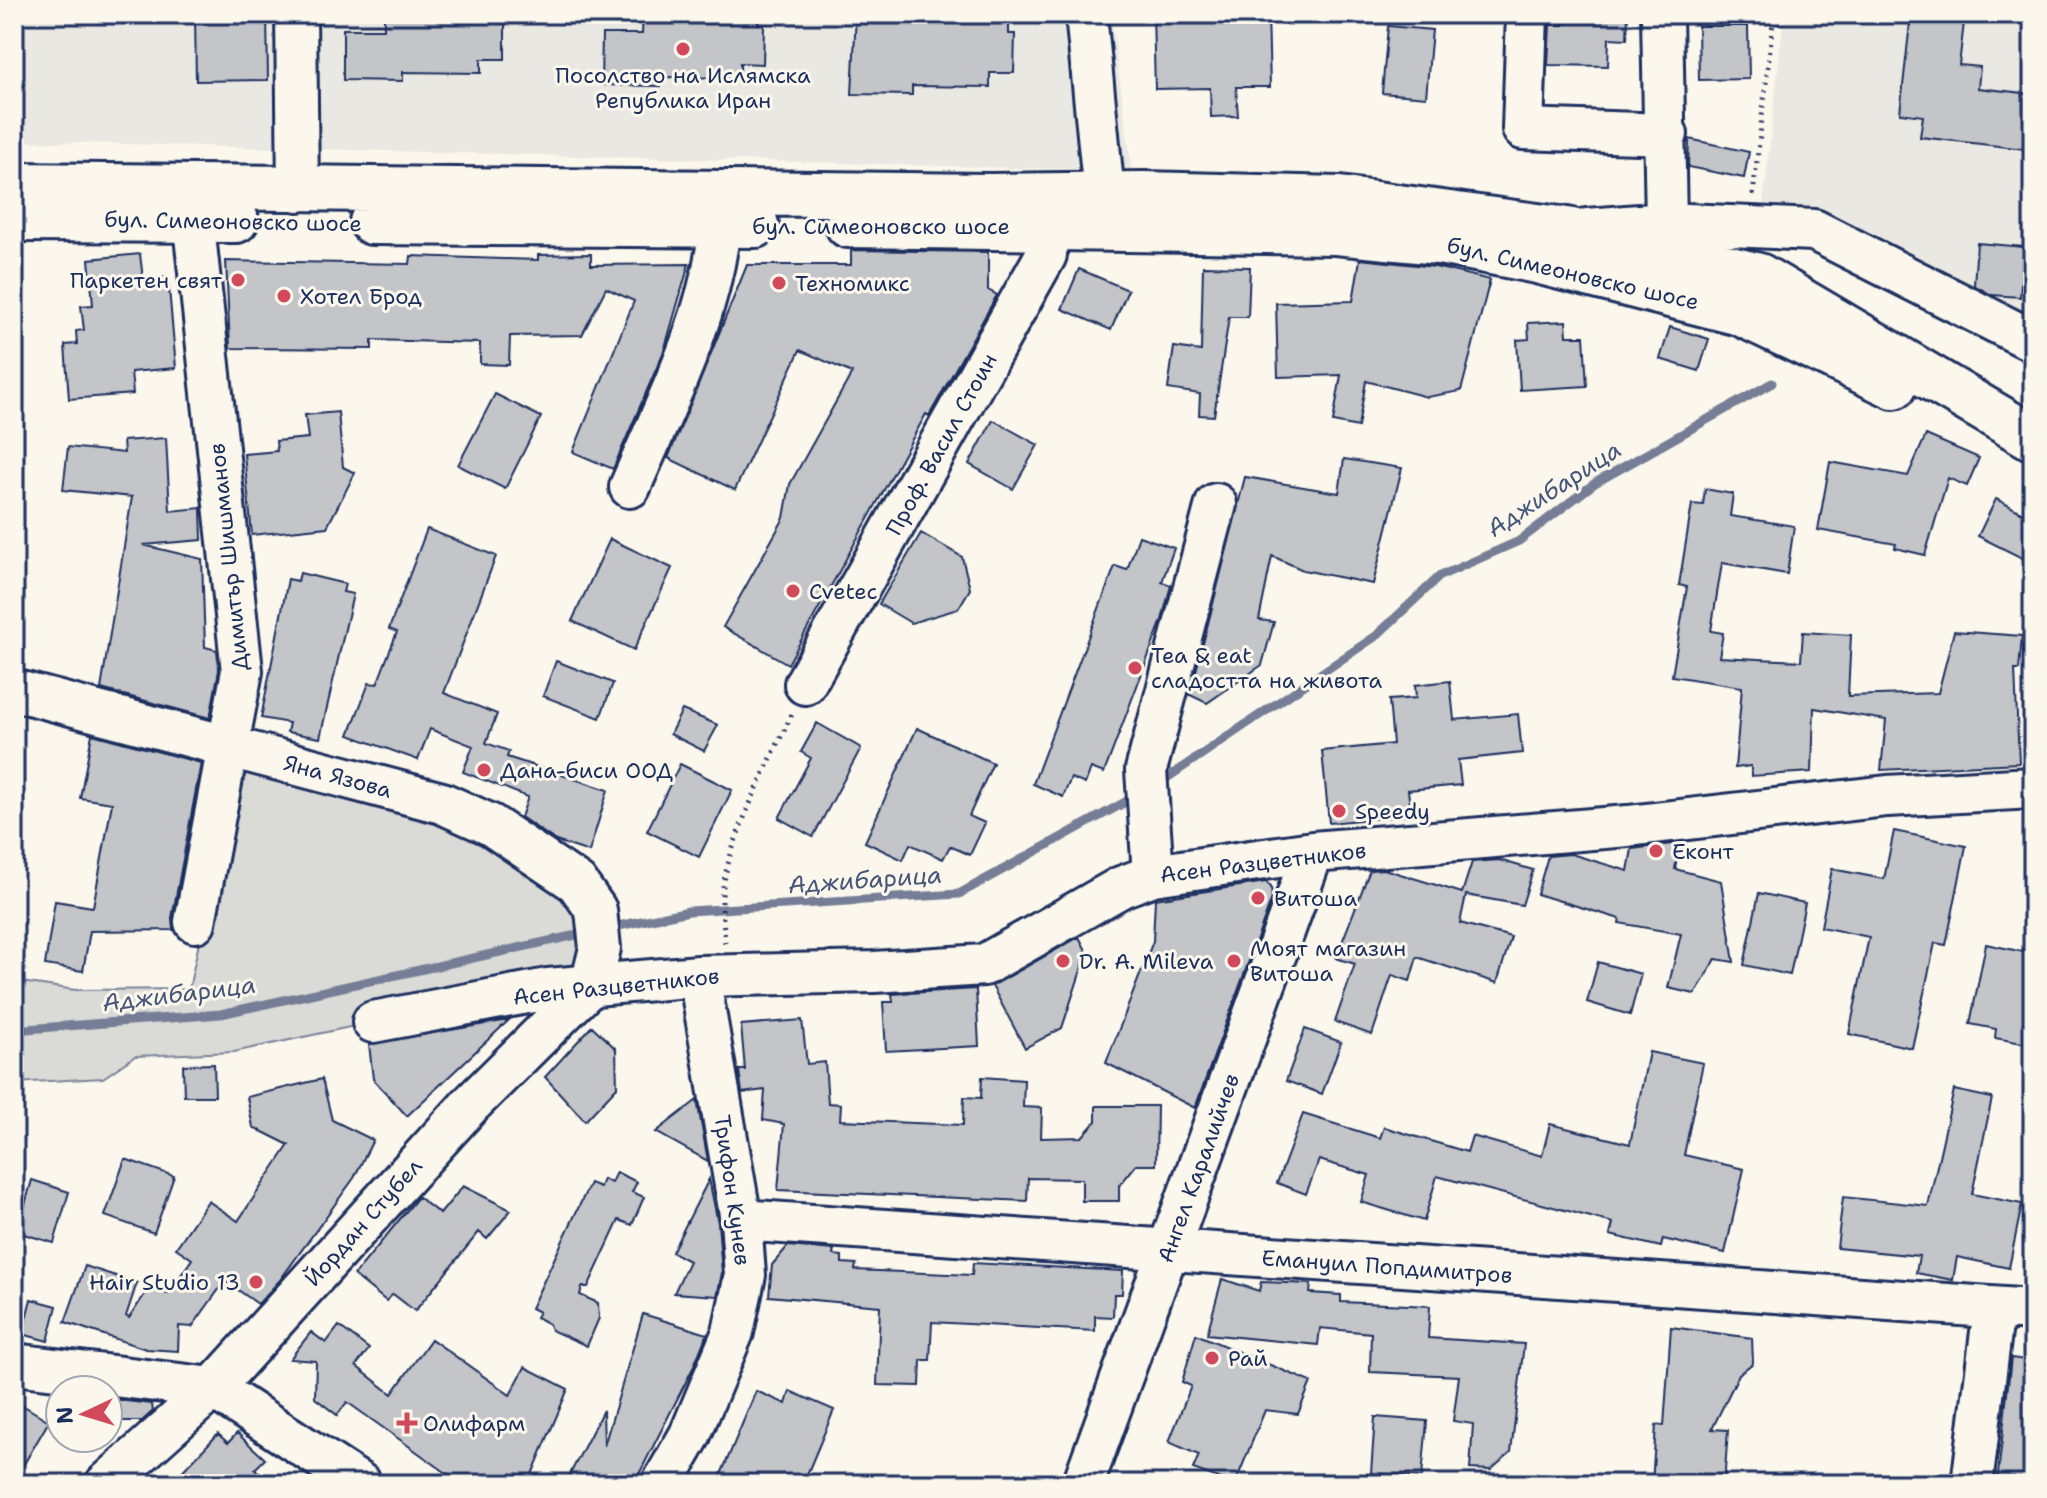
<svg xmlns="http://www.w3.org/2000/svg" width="2047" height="1498" viewBox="0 0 2047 1498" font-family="'Shantell Sans',sans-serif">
<rect width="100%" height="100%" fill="#fbf7ec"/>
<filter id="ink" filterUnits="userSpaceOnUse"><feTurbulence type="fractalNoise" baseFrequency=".0125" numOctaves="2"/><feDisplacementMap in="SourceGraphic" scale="16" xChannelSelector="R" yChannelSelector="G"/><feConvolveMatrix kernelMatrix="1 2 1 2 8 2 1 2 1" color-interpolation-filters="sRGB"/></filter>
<g filter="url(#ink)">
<path fill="#eae8e2" d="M14,14H1111L1132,171L14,141Z
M1784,14H2033V348L1999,349L1761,224Z"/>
<path fill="#dadad7" stroke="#7a849a" stroke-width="2" d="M237,766L462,827L585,913L591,985L373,1022L234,1052L135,1056L103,1078L14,1083V981L76,990L189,989Z"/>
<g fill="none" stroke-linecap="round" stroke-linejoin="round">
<path stroke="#747e96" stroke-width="9" d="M1158,784L1376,636L1440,576L1519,541L1595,483L1772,383
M609,928L689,911L959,894L1138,795
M14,1030L221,1014L590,932"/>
</g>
<path fill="#c3c5c9" stroke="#1b2f5e" stroke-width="2" d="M195,14H267L268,80L196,81Z
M384,14H500V20H505V59H481V73L403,72V81L343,80V29H384Z
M643,14H758V24L764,25L763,64L740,63V78L661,77V86L601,85L602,34H642Z
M856,14H1009V34H1015L1014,73H990V87L912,86V95L852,94Z
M1153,14H1268L1270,87H1236L1238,116L1211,117L1210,88L1155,89Z
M1564,14H1628L1627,39L1609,38L1608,66L1548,65L1550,25H1564Z
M1911,14H1965L1959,65L1980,67L1978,88L2033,94V150L1920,137L1923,116L1900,113Z
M1388,26L1432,30L1426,97L1382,93Z
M1698,26H1748L1749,79L1699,80Z
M1689,139L1749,152L1744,178L1688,167Z
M1977,243L2024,247L2020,297L1992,295L1974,285Z
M851,250L988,252V290L997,295L929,416L926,414L788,664L723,627L784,518L790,484L852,373L800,350L735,490L668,458L747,265H851Z
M140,254L143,279L168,277L176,368L131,372L133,394L69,399L65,345L77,344L76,331L84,330L81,306L93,305L89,259Z
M591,254V265L689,264L664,351L613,469L573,452L634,301L606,288L582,335L510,336L509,365L480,364V343L372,340V349L230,348L226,261L410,264L411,256L538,260V255Z
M1360,259L1435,267L1490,280L1461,391L1427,397L1366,381L1358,427L1333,422L1341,375L1278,377L1276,303L1353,301Z
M1203,266L1250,267L1248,317H1229L1214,416L1199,415L1200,394L1168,389L1174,347L1201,351Z
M1079,269L1128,290L1111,330L1062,309Z
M1566,321L1567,336H1584L1587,386L1520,390L1517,340L1529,339L1528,323Z
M1670,327L1709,339L1699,371L1660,359Z
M495,394L541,417L505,489L458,465Z
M338,412L343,467L355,473L327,527L252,535L244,454L277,451L276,441L308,438L305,415Z
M993,420L1038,445L1013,489L969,464Z
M1926,435L1979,458L1967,486L1948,478L1925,555L1895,548L1896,544L1818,530L1830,462L1908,476Z
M166,438L170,511L201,508L202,540L143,545L202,559L205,647L217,650L219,670L210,718L101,689L132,497L63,490L68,447L124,453L123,441Z
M1344,459L1402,468L1373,584L1303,570L1272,556L1259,620L1274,622L1262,665L1207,703L1190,695L1245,477L1339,493Z
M1705,489L1733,494L1730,516L1794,526L1787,574L1722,563L1711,631L1723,633L1719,657L1801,661L1803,632L1851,635L1848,696L1938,693L1954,631L2022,636L2019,670H2015L2019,763L1881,770L1886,720L1814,708L1812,772L1751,776V766L1735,768L1742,687L1672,676L1687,587L1679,585L1692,504L1703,505Z
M1996,499L2033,518V546L2026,560L1978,536Z
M427,529L496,556L444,693L497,714L486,743L509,751L507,757L608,790L589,852L556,841L521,817L528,797L463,772L473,746L430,729L418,760L349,735L369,683L377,684L397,632L389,629Z
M921,533L962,557L970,589L958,609L911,623L879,604Z
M1139,536L1174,548L1162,582L1171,585L1162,620L1104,773L1091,768L1085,784L1071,778L1063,797L1033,784L1115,566L1127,570Z
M610,539L672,568L634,650L572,621Z
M300,573L345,584L343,592L353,594L320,738L287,732L289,723L261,718L288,579L298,581Z
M556,661L613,683L600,718L543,696Z
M1450,681L1454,720L1518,714L1522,753L1458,760L1461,785L1408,790L1411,815L1329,823L1322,751L1393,744L1389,700L1416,698L1415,685Z
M682,710L718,725L704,751L670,734Z
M817,723L861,748L813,837L779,818L811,758L801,752Z
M917,728L993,763L969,816L985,823L970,855L950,846L943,859L910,844L903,860L865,842Z
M92,734L201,763L172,918L173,930L90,931L83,971L45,965L55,901L93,907L112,803L80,798Z
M680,764L732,790L699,857L647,831Z
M1894,831L1966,846L1946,945L1935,943L1912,1048L1849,1034L1869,937L1821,927L1832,869L1884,879Z
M1680,843L1675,869L1721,881L1734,962L1716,959L1695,994L1668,988L1681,934L1619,923L1620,919L1537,894L1548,856L1571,854L1628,871L1632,849Z
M1499,860L1533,870L1522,905L1466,895L1460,923L1511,937L1497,983L1417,957L1410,981L1392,975L1372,1035L1335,1022L1355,964L1336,958L1370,870L1384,869L1462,893L1472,862Z
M1266,882L1271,887L1272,898L1195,1108L1106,1063L1153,941L1155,899Z
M1759,893L1805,903L1790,975L1744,965Z
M1079,937L1087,952L1062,1028L1025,1048L992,986Z
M1986,944L2033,954V1045L1995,1038L1996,1029L1970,1024Z
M1598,962L1641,974L1630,1015L1587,1002Z
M976,989L979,1046L886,1051L883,1002H893L892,994Z
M509,1020L407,1116L373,1079L369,1044Z
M802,1020L807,1064L825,1062L828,1103L841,1104L840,1120L963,1125L964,1097L981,1098L982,1077L1024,1080L1023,1107L1042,1108L1041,1138L1082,1137L1096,1121V1106H1157L1156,1165H1136L1119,1186V1201H1082V1179L1028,1178L1027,1201L778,1190L784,1124L763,1120L765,1090L742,1093L739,1070H745L741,1025Z
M592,1026L616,1049L617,1087L585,1121L545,1077Z
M1305,1029L1341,1042L1322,1094L1286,1081Z
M1649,1052L1703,1063L1684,1155L1744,1169L1725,1253L1663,1239L1661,1247L1610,1235L1613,1223L1437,1176L1424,1221L1361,1202L1369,1175L1319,1160L1306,1194L1277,1183L1303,1114L1380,1138L1384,1127L1467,1152L1472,1136L1542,1156L1550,1124L1630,1144Z
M214,1064L215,1096H184L183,1065Z
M322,1079L332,1120L373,1140L354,1178L280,1280L258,1304L225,1281L192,1327L179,1326L178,1351L146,1349L65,1322L85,1266L137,1283L126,1316L129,1318L149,1288L168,1294L192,1259L176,1248L208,1201L238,1221L289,1145L253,1127L247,1097Z
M1954,1090L1992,1098L1972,1194L2022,1204L2009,1268L1957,1257L1953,1280L1916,1273L1919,1256L1837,1248L1843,1197L1928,1206Z
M697,1100L708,1161L656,1132Z
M125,1159L174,1176L154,1233L105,1216Z
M616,1172L637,1182L632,1192L644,1197L632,1225L619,1220L588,1287H582L580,1295L598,1303L599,1318L587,1346L551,1330L549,1324L536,1317L539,1312L531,1308L590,1183L600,1187L603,1179L611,1183Z
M709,1179L718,1223L722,1273L717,1296L674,1293L689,1261L672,1252Z
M32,1180L69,1192L54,1243L17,1232Z
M463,1186L511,1210L487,1239L479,1232L415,1311L393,1294L386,1301L354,1275L418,1197L440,1214Z
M788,1246L834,1250L833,1255L842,1256V1263L856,1264L855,1270L972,1275L973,1263L1123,1271L1122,1294H1114L1113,1317L1095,1316V1331L932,1322L930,1360H921L920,1386L877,1385L880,1306L769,1296L772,1265Z
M1222,1279L1259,1291L1261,1282L1311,1284L1310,1293L1341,1295V1302L1430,1306L1428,1338L1524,1344L1511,1452L1491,1470L1470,1469L1473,1424L1453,1421L1459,1376L1370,1372L1371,1333L1320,1328L1318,1345L1207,1334Z
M31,1299L57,1306L48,1341L22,1334Z
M643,1314L707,1334L693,1368L634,1484H565L603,1410L604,1446Z
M339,1326L369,1349L356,1366L392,1394L431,1339L510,1395L525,1367L568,1389L528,1484H462L347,1402L337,1415L315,1398L316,1361L290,1359L311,1332L326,1343Z
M1671,1327L1752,1338L1753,1363L1739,1374L1712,1429L1728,1430L1724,1484H1652L1656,1425L1664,1426Z
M1196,1334L1311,1382L1298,1414L1265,1410L1235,1484L1193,1469L1199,1455L1169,1442L1191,1386L1182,1382Z
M2011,1358L2033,1361V1484H1997Z
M756,1391L786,1404L790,1391L834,1410L803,1484H717Z
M14,1400L49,1421L14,1481Z
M117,1400L152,1404L153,1411L142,1421H117Z
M1375,1417L1427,1421L1422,1477L1371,1473Z
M237,1433L265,1459L255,1469L271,1484H170L218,1434L228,1443Z"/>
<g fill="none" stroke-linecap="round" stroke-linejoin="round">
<defs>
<path id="minor" d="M296,14L298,191
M1086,14L1107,225
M1527,14L1523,129L1667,134
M1662,14L1666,223
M190,189L242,671L195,922
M1587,229L1666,223L1814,230L2033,341
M630,487C666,403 711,317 720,225
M805,684L1046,255L1048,195
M14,690L442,803L491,825L577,883L596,910L600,948L591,985L470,1105L213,1388L106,1484
M1153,875L1146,770L1216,504
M373,1022L548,989L699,976L874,972L984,965L1121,887L1153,875L1313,852L1628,826L1887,796L2033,788
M741,1220L2033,1310
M14,1364L213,1388L361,1484
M662,1484L690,1435L733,1332L745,1275L741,1220L699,976
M1083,1484L1313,852
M1972,1484L1994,1308"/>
<path id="major" d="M14,185L990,196L1144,194L1339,199L1567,230L1759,276L2033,438
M14,219L236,220
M372,222L756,225
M848,225L1336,232L1439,242L1537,261L1740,313L1894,386"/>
</defs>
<use href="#minor" stroke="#1b2f5e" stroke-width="46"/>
<use href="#major" stroke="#1b2f5e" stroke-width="50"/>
<path stroke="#1b2f5e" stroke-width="5" stroke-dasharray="2 6" stroke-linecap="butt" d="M1753,195L1774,14
M725,943C724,928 722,913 722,899C723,850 770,761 792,714"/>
<use href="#minor" stroke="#fbf7ec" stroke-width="40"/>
<use href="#major" stroke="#fbf7ec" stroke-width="44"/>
</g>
</g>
<g fill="#d1495b" stroke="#fbf7ec" stroke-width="3">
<circle cx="683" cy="49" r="8"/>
<circle cx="238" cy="280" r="8"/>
<circle cx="779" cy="283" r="8"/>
<circle cx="284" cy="296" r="8"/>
<circle cx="793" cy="591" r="8"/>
<circle cx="1135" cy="668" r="8"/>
<circle cx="484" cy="770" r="8"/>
<circle cx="1339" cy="811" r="8"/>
<circle cx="1656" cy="851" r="8"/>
<circle cx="1258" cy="898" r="8"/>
<circle cx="1063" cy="961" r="8"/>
<circle cx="1234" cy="961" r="8"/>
<circle cx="256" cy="1282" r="8"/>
<circle cx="1212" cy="1358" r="8"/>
<path d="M403 1411h8v8h8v8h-8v8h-8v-8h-8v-8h8z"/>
</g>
<g text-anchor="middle" stroke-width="6" stroke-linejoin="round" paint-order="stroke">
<g font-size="22" fill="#1b2f5e" stroke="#fbf7ec" text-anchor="start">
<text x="683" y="83" text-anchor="middle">Посолство на Ислямска<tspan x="683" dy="25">Република Иран</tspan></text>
<text x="222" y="288" text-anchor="end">Паркетен свят</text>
<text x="795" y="291">Техномикс</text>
<text x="300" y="304">Хотел Брод</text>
<text x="809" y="599">Cvetec</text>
<text x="1151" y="663">Tea &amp; eat<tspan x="1151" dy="25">сладостта на живота</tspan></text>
<text x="500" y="778">Дана-биси ООД</text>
<text x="1355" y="819">Speedy</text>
<text x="1672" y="859">Еконт</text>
<text x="1274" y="906">Витоша</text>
<text x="1250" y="956">Моят магазин<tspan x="1250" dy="25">Витоша</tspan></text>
<text x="1079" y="969">Dr. A. Mileva</text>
<text x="240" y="1290" text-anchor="end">Hair Studio 13</text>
<text x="1228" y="1366">Рай</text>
<text x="423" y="1431">Олифарм</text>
</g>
<g font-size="22" fill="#1b2f5e" stroke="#fbf7ec">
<text transform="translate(233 221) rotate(1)" y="8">бул. Симеоновско шосе</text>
<text x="881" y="234">бул. Симеоновско шосе</text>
<text transform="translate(1573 273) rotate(13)" y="8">бул. Симеоновско шосе</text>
<text transform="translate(941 444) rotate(-61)" y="8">Проф. Васил Стоин</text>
<text transform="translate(228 557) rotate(-96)" y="8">Димитър Шишманов</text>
<text transform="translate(338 776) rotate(15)" y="8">Яна Язова</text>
<text transform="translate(1263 862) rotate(-7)" y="8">Асен Разцветников</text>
<text transform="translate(616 986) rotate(-6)" y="8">Асен Разцветников</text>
<text transform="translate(1198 1168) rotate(-70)" y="8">Ангел Каралийчев</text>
<text transform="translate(733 1190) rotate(82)" y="8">Трифон Кунев</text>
<text transform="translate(363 1222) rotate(-48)" y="8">Йордан Стубел</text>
<text transform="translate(1387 1266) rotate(4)" y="8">Емануил Попдимитров</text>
</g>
<g font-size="24" font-style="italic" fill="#47577a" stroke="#fbf7ec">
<text transform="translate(1554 489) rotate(-33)" y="8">Аджибарица</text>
<text transform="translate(865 880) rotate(-4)" y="8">Аджибарица</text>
<text transform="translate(179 994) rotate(-7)" y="8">Аджибарица</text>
</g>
</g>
<rect width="2047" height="1498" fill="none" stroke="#fbf7ec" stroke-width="48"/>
<rect x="24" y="24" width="1999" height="1450" fill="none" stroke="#1b2f5e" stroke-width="3" filter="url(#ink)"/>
<g transform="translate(84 1414) rotate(266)"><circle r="38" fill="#fbf7ec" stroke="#a1a7b3" stroke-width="2"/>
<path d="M0-6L14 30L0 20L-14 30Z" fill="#d1495b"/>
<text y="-12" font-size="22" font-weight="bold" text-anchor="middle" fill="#1b2f5e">N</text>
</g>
</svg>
